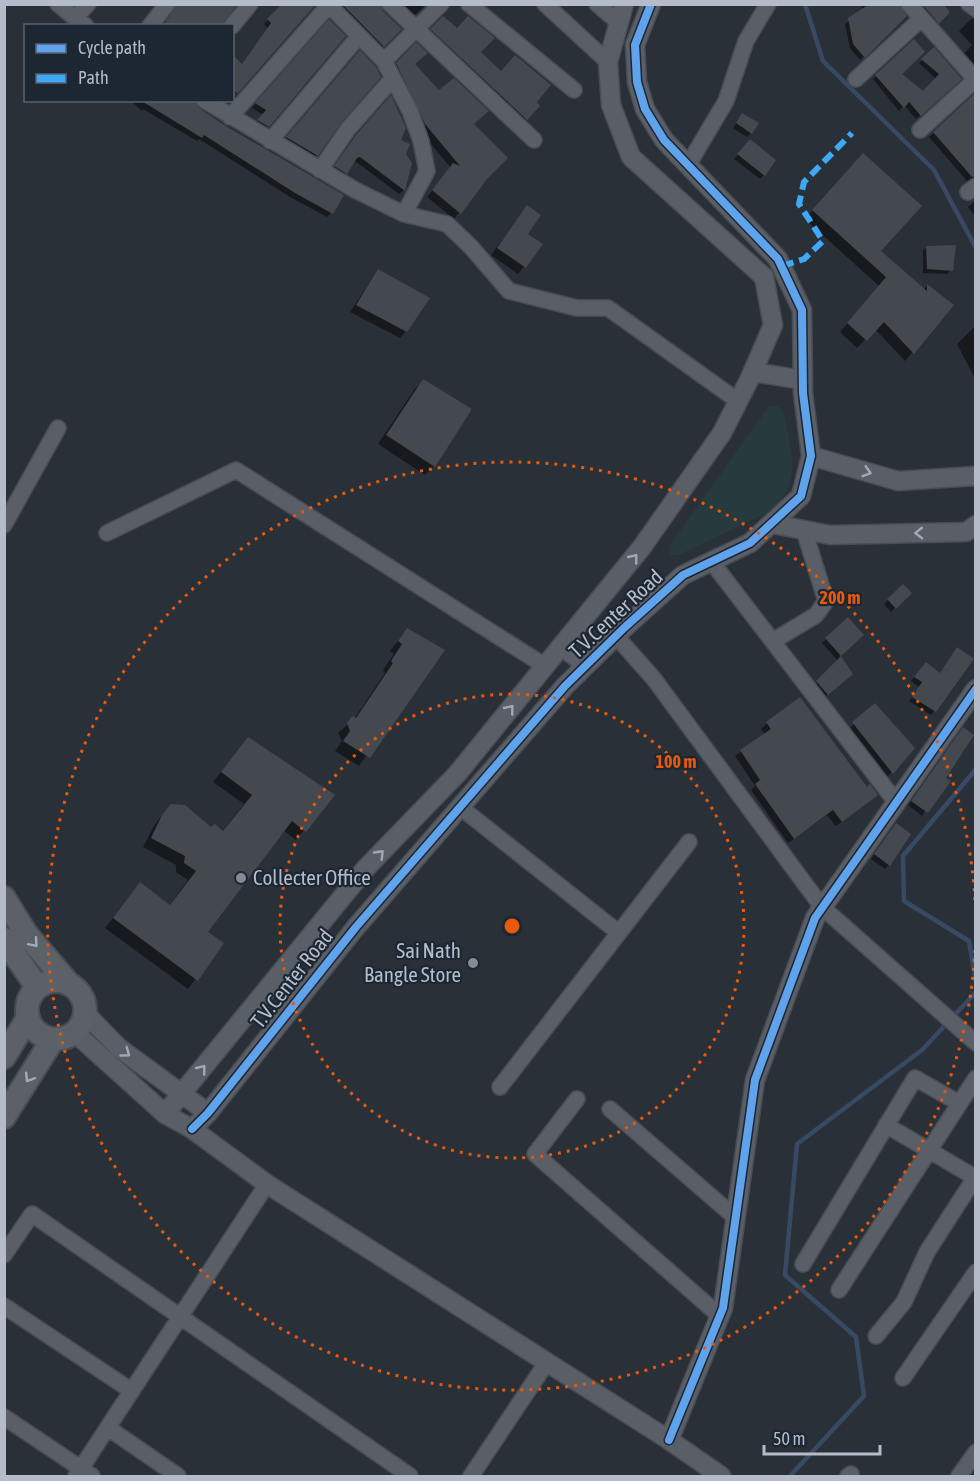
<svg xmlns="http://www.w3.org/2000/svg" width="980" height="1481" viewBox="0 0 980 1481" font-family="'Asap Condensed',sans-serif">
<rect width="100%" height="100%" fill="#2a3038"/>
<path fill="#273a3e" d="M769,406H778L784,413C791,452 805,486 766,513L679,555H669L670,545Z"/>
<path fill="#0007" d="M280,4H314L232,96V56L242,65L268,28L264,24L282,6Z
M334,4H380L379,8L400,29L379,50Z
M396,4H427L411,18Z
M860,4H897L905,16L860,60L850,48L845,24L863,10Z
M928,4L948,12L934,27L921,12Z
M443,18L538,106L520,125L425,35Z
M971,19H976V74L961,57L972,45L959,31Z
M326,25L344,36L264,130L254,125L263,115L252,108Z
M914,41L900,74L923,93L936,79L919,63L934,49L960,79L916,119L904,105L899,111L873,79Z
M416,44L414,65L472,124L486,178L454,219L427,197L451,168L419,130L391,70Z
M356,56L340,122L316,155L312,159L283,142Z
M976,94V182L967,181L929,137Z
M130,100H194V105L331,213L327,217L290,197L199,139L197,141L143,109L142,111Z
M386,102L404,155L411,161L404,190L399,194L355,161L341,178L331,172L351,142Z
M742,115L751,133L747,137L733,128Z
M751,141L764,175L760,179L734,159Z
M855,163L879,251L923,290L927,286L952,305L905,361L875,329L857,348L840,332L879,286L805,219Z
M976,200V217L968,207Z
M527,207L526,234L541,245L518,274L491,255Z
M927,247L951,270L947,274L923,273V251Z
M378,270L406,331L400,338L350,312Z
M976,325V381L957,344Z
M423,381L434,466L425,475L378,444L414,390Z
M903,586L910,593L891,612L884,604Z
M848,620L862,635L839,656L851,673L823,698L813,686L838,661L822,643Z
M407,629L443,651L359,766L335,751L342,741L338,733L354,719L385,673L383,670L394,654L390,651Z
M922,668L954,687L931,715L909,701L919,687L911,681Z
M800,700L871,800L836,826L827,815L788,843L751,790L755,786L735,756L765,734L761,729L767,723Z
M875,705L913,748L879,786L840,737Z
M959,733L944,778L922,816L908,805Z
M240,748L333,795L296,840L283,830L206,933L222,943L188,989L105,928L140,884L169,906L188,880L176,872V865L143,847L154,826L162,815L222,832L244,804L213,782Z
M896,825L889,865L885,869L871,859Z"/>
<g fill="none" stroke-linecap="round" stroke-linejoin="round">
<path stroke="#384963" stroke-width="4.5" d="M805,4L823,61L934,170L976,248
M976,769L903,856L904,901L969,941L976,983
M790,1476L864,1396L856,1337L785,1275L797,1144L922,1050L976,992"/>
</g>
<path fill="#444950" d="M177,4H237L222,26H163Z
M282,4H316L238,93L232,90V54L242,64L271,23L267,19Z
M342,4H381L383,11L402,29L384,47Z
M869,4H899L907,16L865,58L853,44L848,18Z
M922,4H943L950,12L939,24Z
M443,16L457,28L468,16L495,38L481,52L501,71L515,55L551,85L537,102L540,106L527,120L430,29Z
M329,19L346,36L269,127L257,120L266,110L255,103Z
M914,39L925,52L902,74L923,91L939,74L921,59L934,47L962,79L921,116L909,102L904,108L875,75Z
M416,42L428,53L415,64L439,90L454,78L489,111L474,124L508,158L487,179L461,214L432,190L453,163L460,166L425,124L396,63Z
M360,50L376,67L381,77L341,123L318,156L286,137Z
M975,93V176L972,177L933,132Z
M391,95L406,128L401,140L410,144L406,154L412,163L405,191L360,157L357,158L347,174L334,166L356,135Z
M140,100H194L199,108L224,125L344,195L333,214L295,193L204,135L202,138Z
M742,113L759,123L752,134L736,123Z
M750,139L776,160L765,176L737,154Z
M863,153L922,206L881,251L927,291V284L954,305L914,354L884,322L867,341L847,323L886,277L812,210Z
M527,205L541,215L528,234L543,244L526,268L497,248Z
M956,245L953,271L927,269L926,246Z
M378,269L430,298L407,332L356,305Z
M423,379L472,409L435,467L386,435Z
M903,584L912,593L896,609L887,599Z
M848,617L864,635L841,656L825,638Z
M407,628L445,650L370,758L343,741L350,731L347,723L352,716L356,718L393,663L391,661L402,644L398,641Z
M957,647L974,659L936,712L912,697L922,682L914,677L926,662L940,673Z
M841,656L853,674L828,695L816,681Z
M800,697L867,787L870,784L878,795L842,822L833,810L794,839L755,784L760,780L740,750L771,729L766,722Z
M875,703L915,748L893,774L852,722Z
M963,727L974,735L946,778L951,781L928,813L911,801Z
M248,737L335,795L306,832L292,821L208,932L224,943L198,981L113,918L140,882L170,905L196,871L184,863L185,856L151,838L162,815L171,804L185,805L211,827L215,824L223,831L252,795L221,772Z
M896,823L911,834L890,866L874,854Z"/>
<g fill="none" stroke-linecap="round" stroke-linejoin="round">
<defs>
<path id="minor" d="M58,4L75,18
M328,4L384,61L410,111L421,141L427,171L404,214
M390,4L534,140
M469,4L574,90
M545,4L608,62
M597,4L619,23
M909,4L976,80
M969,4L976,9
M86,26L75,18L88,4
M150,26L167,4
M232,26L250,4
M384,61L441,4
M856,79L921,19
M204,100L355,190L404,214L447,224L471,247L509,291L577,308H608L738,401
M230,117L329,5
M920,130L975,80
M270,141L359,36
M688,165L726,101L746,41L768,4
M320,170L348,129L393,78
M968,192L976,186
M4,525L58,428
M107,533L236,470L545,666
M711,561L896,802
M616,636L654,679L822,907L976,1043
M773,641L816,615L826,601L804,530
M560,647L585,666
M460,807L619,933
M500,1087L689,842
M577,1099L535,1154L720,1316
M610,1109L736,1218
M886,1125L976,1178
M4,1255L32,1214L410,1476
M803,1264L915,1078L959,1103
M839,1290L976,1078
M4,1306L132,1391
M876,1336L904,1302L927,1252L976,1176
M903,1378L976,1272
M4,1417L92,1476
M108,1428L178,1476
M76,1476L267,1184
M471,1476L547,1362
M848,1476L851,1474
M959,1476L976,1452"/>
<path id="tertiary" d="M753,372L803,380
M811,456L898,481L976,476
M773,524L830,535L966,532L976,525
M84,1012L119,1048L208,1113
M74,1032L165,1114L192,1129L267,1184L669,1440L721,1476
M165,1114L366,868L457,774L642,547L722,433L750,378L773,325L764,277L631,157L611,105L608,62L624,4
M192,1129L208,1113L356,927L565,686L624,628L683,575L750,543L801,496L811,456L803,393L802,310L778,259L664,140L645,109L637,82L635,45L651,4
M669,1440L723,1308L755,1080L815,918L976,689"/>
<path id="primary" d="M4,898L27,935L69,984
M4,939L37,987
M27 1010a29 29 0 1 1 58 0a29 29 0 1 1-58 0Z
M4,1057L28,1018
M4,1117L53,1039"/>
</defs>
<use href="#minor" stroke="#484c53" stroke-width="18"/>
<use href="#tertiary" stroke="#484c53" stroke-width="21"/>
<use href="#primary" stroke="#484c55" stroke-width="26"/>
<use href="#minor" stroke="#5a5e66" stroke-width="15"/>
<use href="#tertiary" stroke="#5a5e66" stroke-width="18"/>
<use href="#primary" stroke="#5c6168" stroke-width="22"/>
<path stroke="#3fa9f5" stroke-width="6" stroke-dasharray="12 6" stroke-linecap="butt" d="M782,266L804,259L823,241L799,204L804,182L852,133"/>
<defs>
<path id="cycleway" d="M192,1129L208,1113L356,927L565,686L624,628L683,575L750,543L801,496L811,456L803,393L802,310L778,259L664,140L645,109L637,82L635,45L651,4
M669,1440L723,1308L755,1080L815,918L976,689"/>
</defs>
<use href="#cycleway" stroke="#1d2633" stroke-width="11"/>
<use href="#cycleway" stroke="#60a3ed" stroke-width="8"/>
</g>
<defs><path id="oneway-chevron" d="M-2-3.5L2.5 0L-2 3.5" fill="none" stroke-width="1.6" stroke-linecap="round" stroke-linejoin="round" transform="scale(1.5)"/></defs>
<g stroke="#a2a9b5">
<use href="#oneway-chevron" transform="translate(867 472) rotate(16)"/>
<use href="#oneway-chevron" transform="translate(919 533) rotate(179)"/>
<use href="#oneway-chevron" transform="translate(634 558) rotate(-51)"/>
<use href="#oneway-chevron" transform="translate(510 709) rotate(-51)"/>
<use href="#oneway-chevron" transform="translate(380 854) rotate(-46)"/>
<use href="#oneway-chevron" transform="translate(126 1053) rotate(36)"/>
<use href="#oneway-chevron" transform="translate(202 1069) rotate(-51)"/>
</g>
<g stroke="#a2aab6">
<use href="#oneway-chevron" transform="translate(34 943) rotate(49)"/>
<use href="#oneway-chevron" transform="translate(29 1078) rotate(122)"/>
</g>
<g fill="none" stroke="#e8590c" stroke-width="3" stroke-dasharray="3 6">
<circle cx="512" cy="926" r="232"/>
<path d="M975 950A464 464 0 1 1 975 902"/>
</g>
<g fill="#848b96" stroke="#1d2633" stroke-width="2">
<circle cx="241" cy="878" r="6"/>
<circle cx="473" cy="963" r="6"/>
</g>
<g text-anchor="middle" stroke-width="4.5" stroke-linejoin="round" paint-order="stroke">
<g font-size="21" fill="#b4bcc9" stroke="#1d2633">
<text transform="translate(616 614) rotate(-43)" y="7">T.V.Center Road</text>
<text transform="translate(292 979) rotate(-52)" y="7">T.V.Center Road</text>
</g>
<g font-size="21" fill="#b4bcc9" stroke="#1d2633" text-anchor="start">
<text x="253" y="885">Collecter Office</text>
<text x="461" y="958" text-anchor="end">Sai Nath<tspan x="461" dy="24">Bangle Store</tspan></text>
</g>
</g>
<circle cx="512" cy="926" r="9" fill="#e8590c" stroke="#1d2633" stroke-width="3"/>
<g font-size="18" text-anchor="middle" font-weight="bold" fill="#e8590c" stroke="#1d2633" stroke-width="4.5" stroke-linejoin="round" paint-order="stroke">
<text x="840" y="604">200 m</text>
<text x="676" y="768">100 m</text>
</g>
<rect width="980" height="1481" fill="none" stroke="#b4bcc9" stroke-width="12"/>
<rect x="24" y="24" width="210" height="78" fill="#1d2633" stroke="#59626f" stroke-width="1.5"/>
<rect x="36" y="44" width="30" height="9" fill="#60a3ed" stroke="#59626f" stroke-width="1.5"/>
<text x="78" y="54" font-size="18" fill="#b4bcc9">Cycle path</text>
<rect x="36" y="74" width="30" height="9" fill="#3fa9f5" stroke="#59626f" stroke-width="1.5"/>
<text x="78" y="84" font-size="18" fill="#b4bcc9">Path</text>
<path d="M764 1445v9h116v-9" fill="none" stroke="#b4bcc9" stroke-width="3"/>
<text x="773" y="1445" font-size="18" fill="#b4bcc9" stroke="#1d2633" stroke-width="4.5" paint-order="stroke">50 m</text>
</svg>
